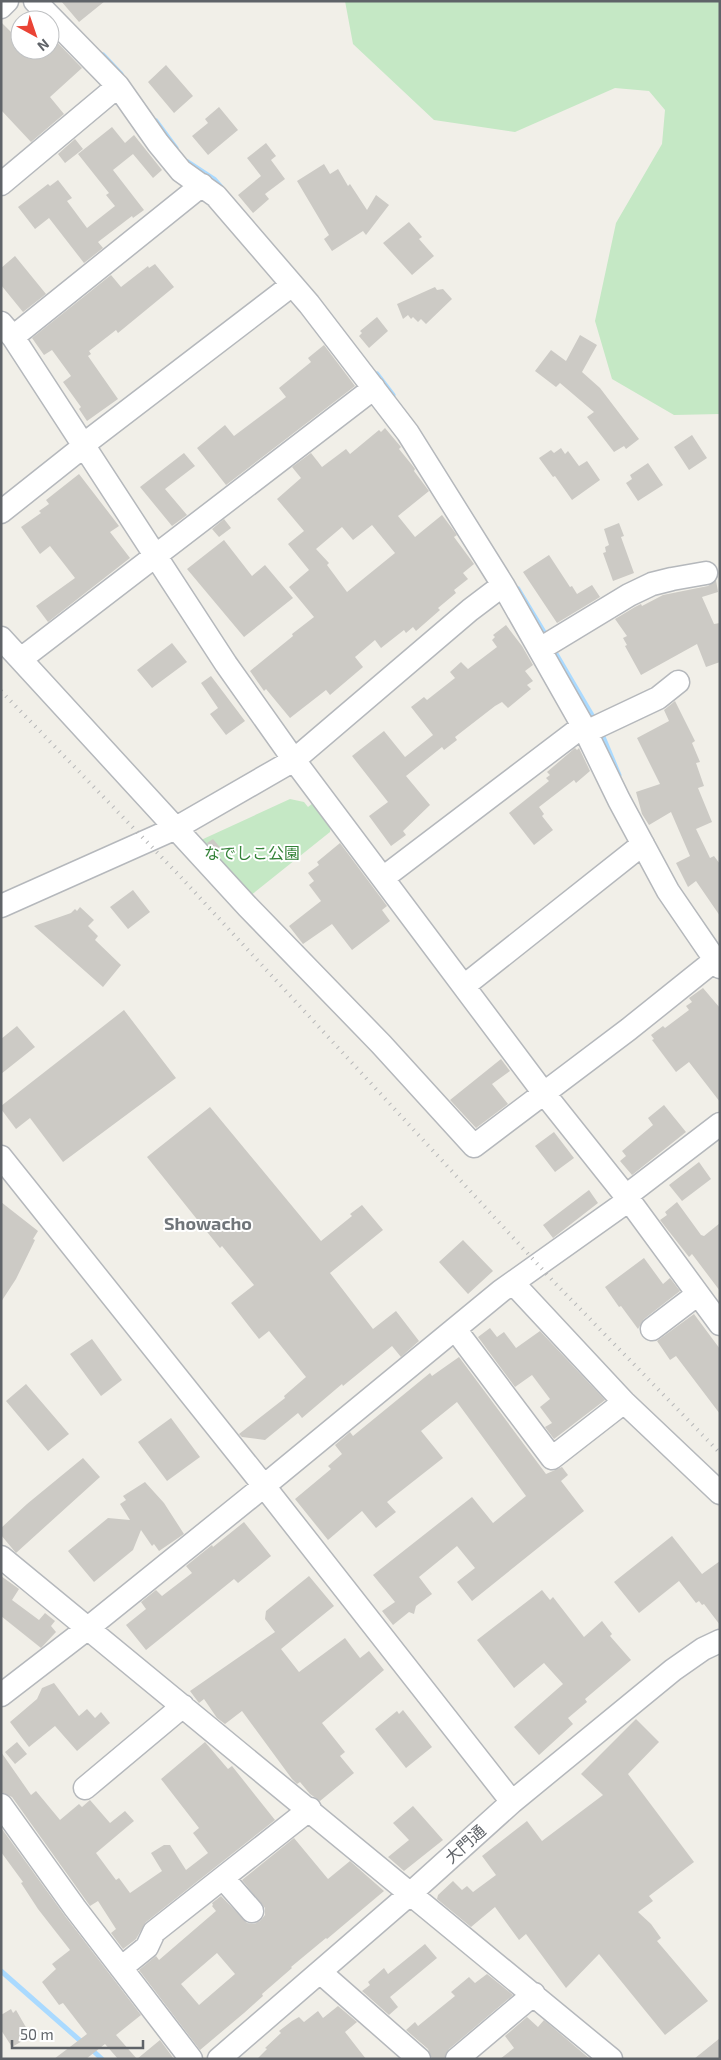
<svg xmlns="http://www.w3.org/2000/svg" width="721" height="2060" viewBox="0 0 721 2060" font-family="'Exo 2','Noto Sans JP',sans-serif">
<rect width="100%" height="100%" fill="#f1efe8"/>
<path fill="#c5e8c5" d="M345,1H720V414L674,415L612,379L595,321L616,223L662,144L665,110L649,91L615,88L515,132L434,120L353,44Z
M290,799L304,802L308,807L313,803L331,826L330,832L245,900L201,840Z"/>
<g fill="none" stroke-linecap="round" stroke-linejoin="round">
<path stroke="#aadaff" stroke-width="5" d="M103,55L121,74
M156,121L176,148
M188,162L214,179L221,187
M377,374L393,395
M518,589L547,637
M552,647L596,722
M601,732L619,775
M1,1971L84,2044
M91,2049L102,2059"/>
</g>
<path fill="#cccac5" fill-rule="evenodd" d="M61,1H105L79,22Z
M1,22L13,34L20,28V50H50V35L82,68L50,97L64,114L31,142L1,110Z
M166,65L193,96L174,113L148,82Z
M219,107L238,130L208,155L192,136L208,123L205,119Z
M112,127L125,143L134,135L162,170L153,178L133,154L113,170L144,210L133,218L132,216L98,242L103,248L84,263L49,218L35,229L18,207L48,184L50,186L58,180L72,198L67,201L87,228L115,206L106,195L109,193L78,154Z
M75,139L83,149L65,163L58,154Z
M266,143L276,156L271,160L285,179L265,194L269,199L253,213L238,195L261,176L247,158Z
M324,164L330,174L338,169L348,186L350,184L367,210L376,195L389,205L366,235L363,231L332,251L324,239L329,235L297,181Z
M409,222L422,237L419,239L434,256L412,275L383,243Z
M15,256L46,294L23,312L1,285V268Z
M155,264L174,287L118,333L116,330L89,351L91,354L88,356L118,399L87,421L79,409L81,407L63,382L71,376L52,350L44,355L32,338L111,275L121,287L148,266L149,268Z
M435,287L437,290L443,289L452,299L426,324L421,319L418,322L413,317L411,319L408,315L403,319L397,304Z
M377,317L388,331L369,348L359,336L362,333L360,331Z
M580,335L597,345L582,372L600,388L639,439L626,449L624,446L614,452L587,417L594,412L560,383L556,387L535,371L551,350L566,361Z
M324,345L355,386L226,485L197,448L225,425L234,436L286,397L279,388L311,362L308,358Z
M385,428L401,447L399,449L412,465L415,469L414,471L429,491L398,516L415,537L442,515L457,535L454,537L474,564L463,573L468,579L454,590L456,593L438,608L440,610L416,631L413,627L406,633L404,630L381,648L375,640L355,657L363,667L330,695L326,690L290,718L266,689L264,691L250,671L293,636L292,634L314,617L289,587L309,570L288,544L304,531L277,499L301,478L292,467L311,453L322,467L346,449L350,454L379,430L381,432ZM372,525L395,553L347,592L327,565L329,563L316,549L342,527L353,540Z
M692,435L707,458L689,470L674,447Z
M561,448L565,454L568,451L579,466L587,461L600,480L572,500L555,476L553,477L539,458L551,450L554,453Z
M184,453L195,466L165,489L187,515L172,526L140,487Z
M648,463L663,485L638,501L626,483L632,479L630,475Z
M79,474L119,526L110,532L130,558L48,622L36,606L75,578L50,546L40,554L21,527L41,513L39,511L49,504L46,500Z
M224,519L231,528L219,537L212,529Z
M619,523L624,536L621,537L634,573L613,581L603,553L606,552L605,547L609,545L604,529Z
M224,540L252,576L265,565L293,598L244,637L187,569Z
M549,555L570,587L572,586L577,594L592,585L600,597L557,623L523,572Z
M716,580L718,592L702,597L714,624L720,623V662L706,667L697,644L641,675L625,646L627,645L623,638L627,636L615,619L635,607L641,604L642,606L663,595L708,586Z
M506,625L522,646L533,665L525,671L533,681L527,685L531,689L508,708L502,702L495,706L455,737L457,740L444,750L442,747L406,776L430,805L403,831L406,835L391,846L369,816L388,802L352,756L384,731L405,757L433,735L411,707L424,697L427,700L455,678L450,672L461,662L468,669L497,647L492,640L495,637L493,635Z
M172,643L187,662L152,688L137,670Z
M211,676L245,721L226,735L210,714L218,708L201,683Z
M675,701L695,741L692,743L700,762L696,763L704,786L698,788L712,822L696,829L710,858L714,856L720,864V916L696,881L688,887L676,863L690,856L671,812L649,825L642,814L636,792L660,784L637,738L669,721L664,710Z
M575,748L577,750L579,748L590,771L576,783L574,780L539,807L544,814L542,816L553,830L534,845L509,813L549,781L546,778L550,775L547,772Z
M213,839L223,851L218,855L207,843Z
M340,843L387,906L382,910L390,921L352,950L332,924L303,944L289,926L321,901L309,885L314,881L308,873L319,865L317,862Z
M133,890L150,912L128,929L110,907Z
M80,907L94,920L88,926L98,936L95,940L121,965L103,987L34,926L71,913L75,909L77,911Z
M703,988L720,1008V1102L689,1062L676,1072L652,1040L654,1039L651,1035L663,1026L665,1028L689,1010L686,1006L692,1002L689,998Z
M124,1010L176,1078L63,1162L30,1118L16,1129L1,1109V1106Z
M17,1026L35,1047L1,1074V1039Z
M501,1059L510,1071L492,1084L508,1104L476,1128L450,1100Z
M664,1105L686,1132L632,1175L620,1161L626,1156L622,1151L653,1125L648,1118Z
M210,1107L321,1241L352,1216L350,1214L362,1205L383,1230L330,1273L373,1329L396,1311L419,1341L401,1357L392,1346L343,1386L342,1384L302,1418L298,1413L265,1440L242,1437L239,1434L285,1398L284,1396L306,1377L269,1331L259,1339L231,1303L254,1285L222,1246L220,1248L147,1157Z
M554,1132L574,1158L555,1172L535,1146Z
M699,1162L711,1179L682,1201L669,1185Z
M589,1190L598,1203L553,1238L543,1225Z
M1,1202L38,1231L33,1239L35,1240L16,1279L1,1302Z
M677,1202L701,1235L704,1236L720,1223V1291L692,1254L689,1257L660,1220L667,1215L665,1212Z
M463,1240L493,1271L468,1294L439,1262Z
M644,1258L663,1284L670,1278L680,1291L644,1319L638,1329L621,1306L619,1307L605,1287Z
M694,1314L720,1349V1414L676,1356L670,1360L657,1341Z
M490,1328L497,1337L504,1332L516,1348L540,1331L605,1400L554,1439L545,1427L552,1423L540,1407L550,1399L532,1375L515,1387L478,1337Z
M92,1339L122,1380L101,1396L70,1354Z
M459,1357L546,1474L562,1467L568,1475L561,1481L584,1511L472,1601L457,1582L475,1568L457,1546L419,1577L432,1594L416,1606L414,1614L409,1612L393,1625L382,1611L395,1602L373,1575L472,1497L493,1523L526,1496L457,1402L421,1431L443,1458L387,1502L396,1512L376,1528L362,1511L328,1540L295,1499L331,1469L328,1466L342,1454L335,1445L350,1432L353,1436L430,1373L432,1376Z
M26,1384L69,1434L48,1451L6,1401Z
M171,1418L200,1457L167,1481L138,1442Z
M83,1458L100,1477L16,1553L1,1535V1528L27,1504Z
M145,1482L164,1503L184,1534L159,1551L154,1544L152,1546L141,1530L133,1550L94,1582L68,1551L108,1518L130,1520L120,1504L126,1500L123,1496Z
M244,1522L271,1556L238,1583L234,1579L146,1650L126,1625L146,1609L141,1602L156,1590L162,1596L192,1573L186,1566L212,1545L213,1547Z
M672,1536L702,1574L720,1561V1625L704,1604L702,1605L699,1601L696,1603L679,1581L639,1613L614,1582Z
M1,1576L19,1589L12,1600L39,1620L45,1613L55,1621L51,1626L56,1632L41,1648L1,1616Z
M309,1576L334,1606L281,1649L299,1672L345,1638L360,1658L369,1651L384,1670L322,1723L345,1752L340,1756L354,1773L320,1801L310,1794L300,1782L297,1784L292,1779L242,1711L225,1724L217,1718L204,1699L199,1703L190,1691L275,1632L265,1619L266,1611Z
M542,1590L550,1600L553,1597L584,1637L602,1621L612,1634L610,1636L631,1660L585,1699L587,1702L568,1718L573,1724L539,1755L514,1727L563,1684L544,1663L514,1688L477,1640Z
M54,1683L79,1716L87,1709L95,1718L101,1712L110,1723L77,1751L55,1726L29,1747L10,1722L37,1699L42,1688Z
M403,1710L432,1747L406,1768L375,1729L397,1711L399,1714Z
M636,1719L659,1742L628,1774L694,1862L649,1896L653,1901L638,1912L651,1924L661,1938L657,1941L708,2001L665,2035L599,1954L566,1988L526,1934L519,1940L495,1907L471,1927L437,1899L438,1895L453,1881L462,1890L467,1886L473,1892L496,1875L482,1856L527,1821L542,1841L603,1795L581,1774Z
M17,1742L27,1754L15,1764L5,1752Z
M205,1742L228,1769L232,1766L275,1820L146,1922L136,1939L123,1949L111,1933L116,1929L98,1901L90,1906L12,1797L1,1792V1752L31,1795L36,1791L60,1820L79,1804L82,1807L90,1800L110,1823L125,1811L134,1821L96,1853L116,1880L119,1878L130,1893L162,1871L151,1853L164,1845H170L186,1870L208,1853L193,1833L199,1828L161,1779Z
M413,1806L443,1840L404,1871L388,1857L409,1840L393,1823Z
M2,1829L65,1916L141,2015L116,2035L137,2059L160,2040L174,2059H118L105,2044L86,2059H54L87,2034L63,2003L59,2005L42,1982L56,1969L52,1964L70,1950L38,1909L21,1883L23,1882L1,1852Z
M294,1838L328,1879L350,1861L384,1891L327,1939L326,1938L291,1967L292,1968L262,1994L263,1996L244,2013L200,2050L139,1970L156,1956L159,1960L216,1911L212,1906L213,1905L212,1903L221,1896L247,1923L254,1924L260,1921L265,1915V1908L242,1880ZM217,1953L235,1974L199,2005L181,1984Z
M425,1944L437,1958L390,1997L398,2007L389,2015L362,1991L370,1985L368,1982L384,1968L388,1974Z
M487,1974L513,1995L449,2049L444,2059H432L428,2049L406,2030L415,2022L418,2026L455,1996L451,1992L469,1977L475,1983Z
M338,2006L357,2022L345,2032L366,2059H257L267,2049L265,2048L281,2033L279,2031L292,2021L299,2017L304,2022L318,2011L323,2018Z
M11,2009L13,2013L16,2010L31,2036L12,2047L1,2030V2015Z
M527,2017L538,2027L544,2020L590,2059H500L514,2048L505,2036Z
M720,2038V2059H694Z"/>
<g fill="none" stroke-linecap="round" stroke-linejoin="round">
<defs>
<path id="minor" d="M35,1L118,86L158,143L181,171L216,196L309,304L408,433L503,585L583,726L619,800L668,891L720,967
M1,7L7,1
M1,184L118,86
M1,323L13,337L226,664L294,760L543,1092L629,1200L720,1324
M13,337L202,185
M83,445L292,285
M1,512L84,446
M1,638L248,907L381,1044L474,1146L629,1029L715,960
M540,649L629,595L652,584L672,579L706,573
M21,659L374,388
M586,732L658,698L678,682
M383,878L583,726
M1,906L176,828L294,760L470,610L503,585
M464,986L643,844
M1,1157L264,1486L512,1802
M626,1196L720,1124
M513,1283L624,1402L720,1493
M455,1329L552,1458L624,1402
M652,1329L698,1294
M1,1557L611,2059
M1,1695L88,1628L264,1486L501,1291L629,1200
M85,1788L183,1706
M1,1805L75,1908L191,2059
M223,1878L252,1911
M121,1968L147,1947L154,1932L310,1809
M320,1972L419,2059
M219,2059L411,1893L512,1802L673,1670L703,1649L720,1641
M457,2059L534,1994"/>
</defs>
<use href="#minor" stroke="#b5b8bc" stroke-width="25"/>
<use href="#minor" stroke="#fff" stroke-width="22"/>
<path stroke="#b6b7b8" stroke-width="4" stroke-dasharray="1 6" stroke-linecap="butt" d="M1,691L177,873L554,1282L720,1453"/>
</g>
<g text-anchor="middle" stroke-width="4" stroke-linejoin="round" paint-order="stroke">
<g font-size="16" fill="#348238" stroke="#fff">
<text x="252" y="859">なでしこ公園</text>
</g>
<g font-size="16" fill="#5f6368" stroke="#fff">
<text transform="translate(465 1844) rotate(-42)" y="6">大門通</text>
</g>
<g font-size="18" font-weight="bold" fill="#70757a" stroke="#fff">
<text x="208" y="1230">Showacho</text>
</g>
</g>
<rect width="721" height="2060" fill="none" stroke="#5f6368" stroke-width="5"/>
<g transform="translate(35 35) rotate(140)"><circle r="24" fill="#ffffff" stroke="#bfc1c3"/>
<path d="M0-4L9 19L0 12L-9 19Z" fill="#ea4335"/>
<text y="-8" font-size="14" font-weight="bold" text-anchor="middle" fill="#5f6368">N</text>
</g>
<path d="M12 2040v8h131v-8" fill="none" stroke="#5f6368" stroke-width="2.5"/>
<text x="20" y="2040" font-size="15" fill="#5f6368" stroke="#ffffff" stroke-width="4" paint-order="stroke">50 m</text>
</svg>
